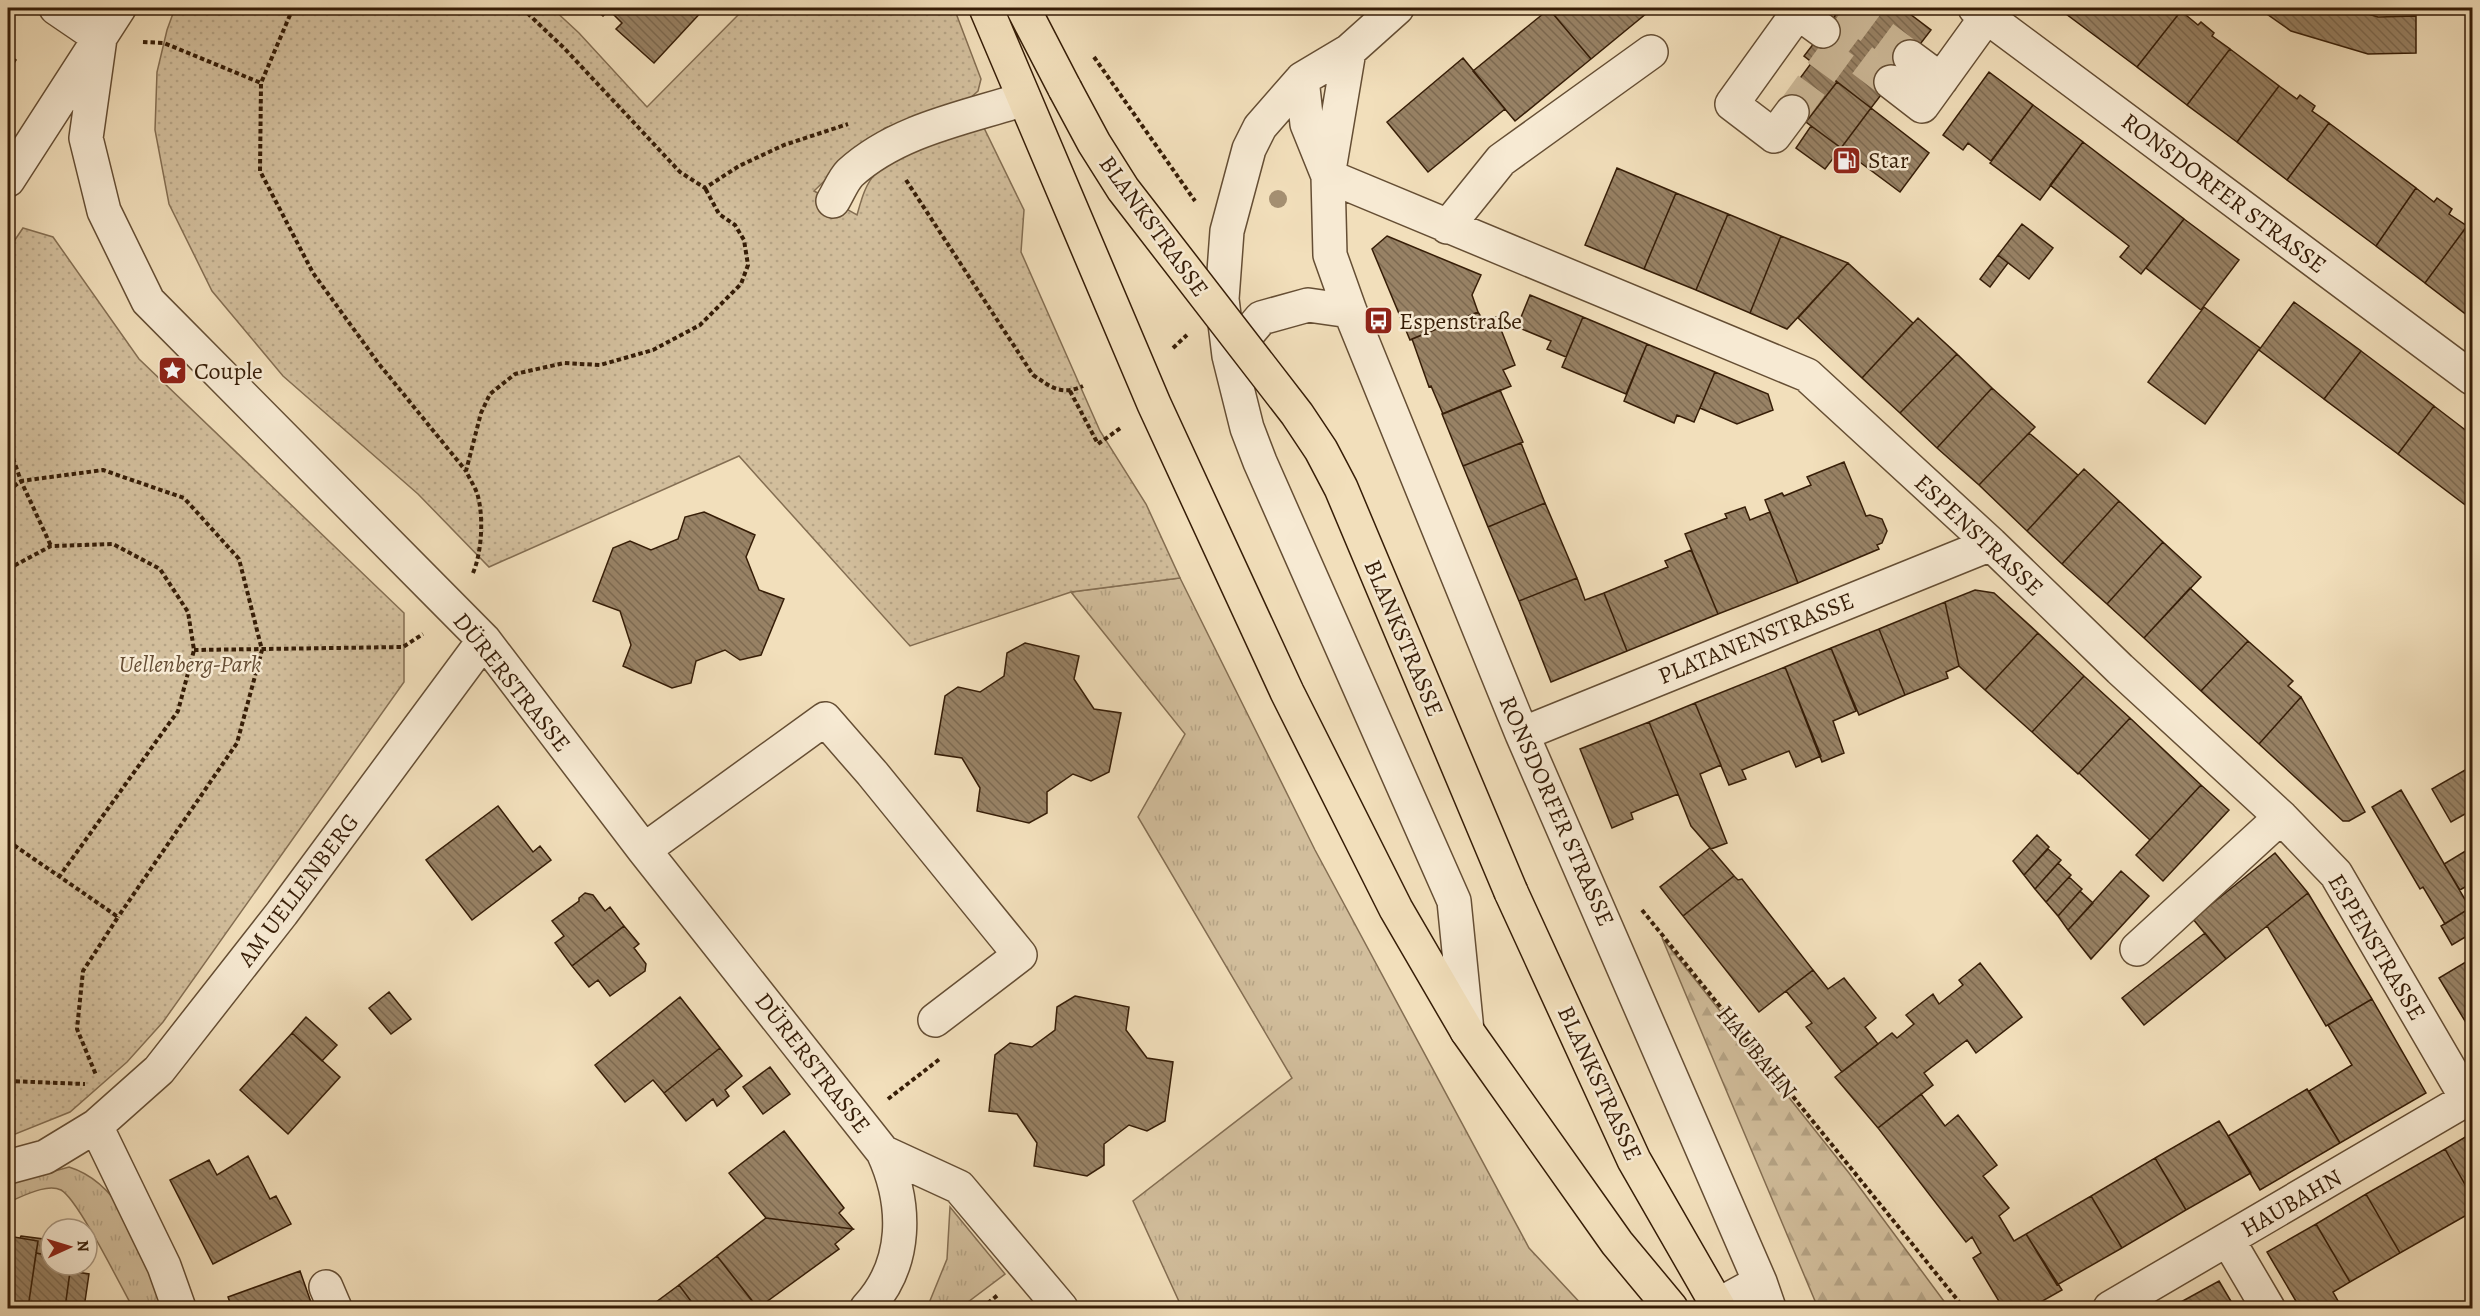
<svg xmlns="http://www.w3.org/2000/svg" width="2480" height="1316" viewBox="0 0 2480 1316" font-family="Alegreya,serif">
<defs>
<pattern id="grass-tufts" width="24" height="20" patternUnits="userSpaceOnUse" patternTransform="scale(1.5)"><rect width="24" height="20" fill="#d2be9c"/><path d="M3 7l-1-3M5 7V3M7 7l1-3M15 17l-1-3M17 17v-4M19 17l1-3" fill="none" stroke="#b5a385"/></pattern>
<pattern id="forest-firs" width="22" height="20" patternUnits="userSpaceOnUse" patternTransform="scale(1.5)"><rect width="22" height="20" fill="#d2be9c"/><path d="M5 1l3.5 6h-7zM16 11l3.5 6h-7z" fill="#b5a385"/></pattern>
<pattern id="park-dots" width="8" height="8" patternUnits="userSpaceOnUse" patternTransform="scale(1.5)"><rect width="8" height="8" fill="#d2be9c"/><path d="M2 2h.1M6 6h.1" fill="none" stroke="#b5a385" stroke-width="1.8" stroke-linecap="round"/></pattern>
<pattern id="building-back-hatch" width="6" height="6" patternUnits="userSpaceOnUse" patternTransform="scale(1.5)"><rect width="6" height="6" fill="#988265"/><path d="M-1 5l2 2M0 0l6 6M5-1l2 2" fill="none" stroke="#7d6a51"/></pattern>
</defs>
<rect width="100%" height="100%" fill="#f2dfbb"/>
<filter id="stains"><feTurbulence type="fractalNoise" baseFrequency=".00333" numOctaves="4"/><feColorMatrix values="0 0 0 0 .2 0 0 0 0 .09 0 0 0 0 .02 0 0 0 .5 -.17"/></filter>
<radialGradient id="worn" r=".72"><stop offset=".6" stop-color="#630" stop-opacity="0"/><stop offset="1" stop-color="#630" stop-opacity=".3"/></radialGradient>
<path fill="url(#grass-tufts)" stroke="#846e52" stroke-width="1.5" d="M1180,578L1315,850L1529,1248L1585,1308H1182L1133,1201L1292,1078L1138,817L1185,734L1071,592Z
M69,1167C127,1185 144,1258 163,1308H133C121,1287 78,1199 61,1190C46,1183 22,1197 8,1202V1184Z
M950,1207L1005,1274L960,1308H927L947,1259Z"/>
<path fill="url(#forest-firs)" stroke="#846e52" stroke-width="1.5" d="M1662,938L1849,1173L1949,1308H1818Z"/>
<path fill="url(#park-dots)" stroke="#846e52" stroke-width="1.5" d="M175,8H552L579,33L647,107L745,8H954L981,79L978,91L969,99L885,128L856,150L814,191L857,215C861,201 865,184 876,173C903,146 949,139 984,128L1024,210L1021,252L1100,431L1146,504L1180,578L1071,592L910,646L739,456L489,567L418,494L283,376L212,291L169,204L155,130L157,72L167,30Z
M23,228L53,237L139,359L404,613V682L163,1022L127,1062L70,1112L8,1137V250Z"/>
<path fill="url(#building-back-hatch)" stroke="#361d07" stroke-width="1.5" d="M593,8H705L654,63L616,29L622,23L609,10L603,16Z
M1550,8H1653L1591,59L1549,9Z
M1841,8H1902L1931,30L1871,108L1804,56Z
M2058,8H2176L2181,11L2137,67Z
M2267,8H2348L2378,17L2416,16V53L2368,54L2291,31L2267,14Z
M1549,9L1591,59L1515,121L1473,71Z
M2181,11L2198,25L2201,22L2214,33L2212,36L2230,49L2187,105L2137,67Z
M2230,49L2279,86L2237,142L2187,105Z
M8,54L16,60L8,73Z
M1463,58L1505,109L1428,172L1387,122Z
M1812,62L1837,82L1806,122L1781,104Z
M1989,72L2033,105L1991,161L1968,143L1963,150L1943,135Z
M1837,82L1871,108L1841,148L1806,122Z
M2279,86L2297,99L2300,95L2315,106L2312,111L2329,123L2287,180L2237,142Z
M2033,105L2083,142L2040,200L1990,163Z
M1871,108L1929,153L1900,192L1841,148Z
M2329,123L2416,188L2376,246L2287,180Z
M1811,126L1841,148L1825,169L1796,148Z
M2083,142L2184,219L2141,274L2120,257L2129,246L2050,185Z
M1617,168L1676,193L1644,269L1585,245Z
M2416,188L2434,202L2437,198L2452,209L2449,214L2467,226L2425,283L2376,246Z
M1676,193L1728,214L1696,290L1644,269Z
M1728,214L1781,236L1750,313L1696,290Z
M2184,219L2239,260L2201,310L2146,268Z
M2022,224L2053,248L2029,279L1998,255Z
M2467,226L2472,231V319L2425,283Z
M1387,236L1481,275L1472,295L1478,312L1410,340L1372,249Z
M1781,236L1848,263L1787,329L1750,313Z
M1998,255L2008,263L1990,287L1980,279Z
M1848,263L1913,323L1862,378L1798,318Z
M1530,295L1583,317L1566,357L1547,349L1551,341L1517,327Z
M2294,302L2361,351L2324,399L2259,350Z
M2204,307L2260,348L2205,424L2148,382Z
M1478,312L1484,322L1496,317L1515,365L1503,370L1511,386L1443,414L1431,386L1429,387L1412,339Z
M1583,317L1647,344L1626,394L1562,367Z
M1918,318L1957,354L1900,413L1862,378Z
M1647,344L1715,372L1694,422L1677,415L1674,423L1624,401Z
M2361,351L2434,406L2398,454L2324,399Z
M1957,354L1992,388L1937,448L1900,413Z
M1715,372L1768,394L1773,410L1737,424L1700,408Z
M1992,388L2035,427L1979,485L1937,448Z
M1500,390L1523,442L1463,466L1442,414Z
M2434,406L2472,435V510L2398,454Z
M2029,433L2078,475L2027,531L1979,485Z
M1521,443L1545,503L1488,527L1463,466Z
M1844,462L1866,516L1870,515L1882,519L1887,531L1882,543L1877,545L1879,549L1798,583L1765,500L1782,493L1784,496L1811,485L1807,477Z
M2084,469L2119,501L2062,564L2027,531Z
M2119,501L2163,542L2107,604L2062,564Z
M1545,503L1577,578L1519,601L1488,527Z
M1745,507L1750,520L1770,512L1798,583L1718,614L1685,534L1727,518L1725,514Z
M704,512L755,535L746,557L759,590L784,599L761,655L740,660L725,650L696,661L691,683L672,688L623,666L631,645L620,611L593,601L613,548L630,541L651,550L678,539L685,517Z
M2163,542L2201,577L2144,638L2107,604Z
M1691,550L1718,614L1627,651L1604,593L1668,567L1665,561Z
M1577,578L1585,600L1604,593L1627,651L1551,682L1519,601Z
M2190,588L2248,641L2201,691L2144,638Z
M1975,590L1994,593L2038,633L1985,690L1959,666L1945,602Z
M1945,602L1959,666L1946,672L1948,678L1905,695L1879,629Z
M1879,629L1905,695L1859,715L1831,648Z
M2038,633L2084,676L2032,732L1985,690Z
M2248,641L2293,681L2288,686L2301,697L2259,744L2201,691Z
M1025,643L1079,656L1074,679L1094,709L1121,713L1109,772L1091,781L1073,774L1047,792V813L1029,823L977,811L980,788L962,758L935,754L945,696L958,687L980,692L1004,676L1007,653Z
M1831,648L1856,711L1833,721L1844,753L1822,762L1785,667Z
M1785,667L1821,756L1796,767L1789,751L1742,770L1746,779L1729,785L1695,703Z
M2084,676L2130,718L2078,774L2032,732Z
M2301,697L2365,812L2349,821H2343L2259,744Z
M1695,703L1721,765L1700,774L1727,843L1711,849L1691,826L1649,722Z
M2130,718L2201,785L2150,840L2079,773Z
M1649,722L1678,794L1631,813L1633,819L1612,828L1580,749Z
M2472,766V810L2451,822L2432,789Z
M2201,785L2229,810L2163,881L2136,855Z
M2401,790L2470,908L2445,924L2423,887L2420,889L2372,807Z
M498,806L533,852L540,846L551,860L472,920L426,860Z
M2037,835L2049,847L2024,875L2013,861Z
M2472,847V883L2460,890L2444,864Z
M1710,848L1734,876L1683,916L1660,887Z
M2048,849L2061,860L2035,889L2024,875Z
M2275,853L2308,893L2226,959L2193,919Z
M2058,863L2071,875L2046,902L2035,889Z
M2121,871L2149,896L2091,959L2068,930Z
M1734,876L1738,880L1742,879L1813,970L1759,1012L1683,916Z
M2069,877L2082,889L2058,916L2046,902Z
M2080,891L2093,903L2068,930L2058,916Z
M585,893L593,895L605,911L610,907L624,926L572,966L555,943L564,936L552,921L579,901V898Z
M2308,893L2372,999L2326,1026L2267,926Z
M2470,908L2472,911V933L2452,945L2441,926Z
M624,926L639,944L634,948L646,964L645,971L610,996L598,980L589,987L572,966Z
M2205,933L2226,959L2144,1025L2122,998Z
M2469,960L2472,968V1023L2468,1026L2439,978Z
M1980,963L2022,1017L1976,1053L1967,1040L1924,1073L1933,1085L1878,1128L1835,1077L1892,1033L1897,1038L1914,1024L1906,1015L1933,994L1939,1004L1963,985L1959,980Z
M1813,970L1828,989L1844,978L1876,1018L1865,1027L1878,1044L1842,1072L1806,1027L1812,1023L1786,991Z
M389,992L411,1019L391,1034L369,1008Z
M1075,996L1129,1007L1126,1030L1147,1058L1173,1062L1165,1121L1147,1131L1129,1125L1104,1144V1165L1087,1176L1034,1166L1037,1143L1017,1114L989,1111L995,1055L1010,1043L1032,1047L1055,1030L1057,1007Z
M680,997L720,1048L664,1093L653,1080L625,1102L595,1065Z
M2372,999L2426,1093L2340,1143L2309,1091L2352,1065L2328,1025Z
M306,1017L337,1045L322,1061L292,1033Z
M292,1033L340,1077L288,1134L240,1090Z
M720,1048L742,1076L725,1090L729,1096L717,1106L713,1099L686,1121L664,1093Z
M770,1067L790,1094L763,1114L743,1087Z
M2307,1089L2340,1143L2260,1190L2228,1136Z
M1921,1094L1945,1126L1958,1115L1997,1165L1983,1176L2009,1208L1999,1216L2014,1241L2026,1234L2062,1290L2030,1308H2003L1973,1258L1981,1253L1972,1237L1966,1242L1878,1128Z
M2219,1121L2251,1173L2186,1210L2155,1158Z
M784,1131L844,1208L839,1213L853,1229L766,1218L729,1173Z
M2472,1133V1197L2445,1149Z
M2445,1149L2472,1197V1212L2400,1253L2366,1194Z
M248,1156L270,1199L276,1196L291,1224L213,1264L170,1180L209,1160L217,1175Z
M2155,1158L2186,1210L2122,1248L2091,1196Z
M2366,1194L2400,1253L2350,1282L2316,1224Z
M2091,1196L2122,1248L2057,1285L2026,1234Z
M766,1218L853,1229L835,1244L839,1249L758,1308L717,1256Z
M2316,1224L2350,1282L2333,1292L2342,1308H2300L2267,1252Z
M8,1236L38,1241L28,1308L8,1306Z
M21,1236L51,1240V1256L36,1253L38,1241L20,1238Z
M36,1253L51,1256V1265H71L65,1308H28Z
M717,1256L756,1306L753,1308H696L679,1285Z
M70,1271L89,1274L84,1308H65Z
M300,1271L313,1308H232L228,1297Z
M2219,1281L2235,1308H2170Z
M679,1285L696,1308H648Z"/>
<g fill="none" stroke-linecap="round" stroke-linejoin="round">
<path stroke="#ccb897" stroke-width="33" stroke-dasharray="33 16" stroke-linecap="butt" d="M1844,8L1910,57
M1823,31L1891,82
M1792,112L1841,45"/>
<defs>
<path id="minor" d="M56,8L100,38
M1397,8L1349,51L1302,79L1260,127L1249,149L1227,231L1222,299L1229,356L1247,428L1260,462L1454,901L1467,1031
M1975,8L2472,378
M1797,12L1823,31
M100,38L86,138L104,211L148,301L484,640L644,850L883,1152C907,1204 908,1264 867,1308
M1349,51L1328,176L1330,255L1350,311L1522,734L1760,1282L1769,1308
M1910,57L1941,80
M1302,79L1307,124L1328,176
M1891,82L1922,106L1987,16
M1792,112L1774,136L1732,104L1801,8
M1328,176L1807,375L1991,544L2120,669L2281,817L2336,874L2467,1099
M8,180L119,8
M833,201C838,193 843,180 850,173C897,130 965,118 1024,99
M1447,227L1501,160L1651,52
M1229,356L1261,318L1308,305L1350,311
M1522,734L1991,544
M644,850L825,719L872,773L1020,955L935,1020
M2137,949L2281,817
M96,1126L164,1266L179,1308
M883,1152L959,1187L1061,1308
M8,1167L45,1157L96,1126L159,1070L282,913L484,640
M2228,1240L2268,1308
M326,1287L335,1308
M1718,1305L1760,1282
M2110,1308L2472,1096"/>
<path id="major" d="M986,8L1154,404L1287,692L1396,909L1467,1031L1617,1243L1671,1308
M1023,8L1065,89
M1511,892L1634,1160L1719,1308"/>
</defs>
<use href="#minor" stroke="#654e34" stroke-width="36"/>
<use href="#major" stroke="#361d07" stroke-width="36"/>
<path stroke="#361d07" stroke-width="4" stroke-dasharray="4.5 3" stroke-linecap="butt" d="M293,8L261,83L260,171L313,273L379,364L466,471
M522,8L564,48L680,172L705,188L739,166L784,145L848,124
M143,42L164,43L261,83
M1094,57L1195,201
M906,180L1033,375C1051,387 1061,396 1083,386
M1173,348L1187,335
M1070,391L1098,444L1122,427
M8,444L21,481L51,546
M8,491L21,481L103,470L184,498L239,559L262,650L237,743L118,917
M8,569L51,546L113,544L160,569L188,612L194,650L178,711L59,877
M473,573C482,552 484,515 477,493C474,485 469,478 466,471L481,413L490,394L515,374L564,363L600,365L653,350L700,325L741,284L748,265L744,240L735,225L719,214L705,188
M194,650L403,647L423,634
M8,841L118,917L83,971L77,1029L96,1075
M1642,910L1964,1308
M8,1081L85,1084
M888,1099L941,1058
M982,1308L999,1294"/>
<use href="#minor" stroke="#f7ead3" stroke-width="33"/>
<use href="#major" stroke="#f2dfbb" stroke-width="33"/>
<defs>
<path id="major-bridge" d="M1065,89L1094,143L1123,189L1297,414L1321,450L1341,488L1511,892"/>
</defs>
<use href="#major-bridge" stroke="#361d07" stroke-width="36" stroke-linecap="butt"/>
<use href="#major-bridge" stroke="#f2dfbb" stroke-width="33"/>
</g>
<circle fill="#a48f71" cx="1278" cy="199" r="9"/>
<defs>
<symbol id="fuel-square" viewBox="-11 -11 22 22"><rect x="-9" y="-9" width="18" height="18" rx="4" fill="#8f2418" stroke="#f7ead3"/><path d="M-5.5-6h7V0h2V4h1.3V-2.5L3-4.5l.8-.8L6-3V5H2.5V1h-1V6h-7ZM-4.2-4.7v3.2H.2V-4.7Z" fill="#fff"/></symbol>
<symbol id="bus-square" viewBox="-11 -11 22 22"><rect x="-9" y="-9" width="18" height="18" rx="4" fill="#8f2418" stroke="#f7ead3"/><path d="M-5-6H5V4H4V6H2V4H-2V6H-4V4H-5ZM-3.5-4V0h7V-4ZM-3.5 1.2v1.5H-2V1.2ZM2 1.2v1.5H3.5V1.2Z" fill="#fff"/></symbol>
<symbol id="sight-square" viewBox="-11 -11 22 22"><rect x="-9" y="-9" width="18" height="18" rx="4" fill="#8f2418" stroke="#f7ead3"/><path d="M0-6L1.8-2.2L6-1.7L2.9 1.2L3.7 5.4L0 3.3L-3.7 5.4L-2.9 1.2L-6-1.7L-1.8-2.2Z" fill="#fff"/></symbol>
</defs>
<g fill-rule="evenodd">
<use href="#fuel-square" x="1830" y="144" width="33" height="33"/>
<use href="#bus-square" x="1362" y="304" width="33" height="33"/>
<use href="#sight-square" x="156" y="354" width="33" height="33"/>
</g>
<g text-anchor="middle" stroke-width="5" stroke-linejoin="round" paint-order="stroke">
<g font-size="24" fill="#361d07" stroke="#f7ead3" text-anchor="start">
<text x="1868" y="168">Star</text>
<text x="1399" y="329">Espenstraße</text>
<text x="194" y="379">Couple</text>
</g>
<g font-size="24" fill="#361d07" stroke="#f7ead3">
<text transform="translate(2224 193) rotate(37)" y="8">RONSDORFER STRASSE</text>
<text transform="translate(1154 226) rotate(54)" y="8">BLANKSTRASSE</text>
<text transform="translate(1979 535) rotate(43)" y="8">ESPENSTRASSE</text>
<text transform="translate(1404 638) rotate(67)" y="8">BLANKSTRASSE</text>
<text transform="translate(1756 638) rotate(-22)" y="8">PLATANENSTRASSE</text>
<text transform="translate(512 682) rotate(51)" y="8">DÜRERSTRASSE</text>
<text transform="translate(1557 811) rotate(66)" y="8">RONSDORFER STRASSE</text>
<text transform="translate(298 890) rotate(-53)" y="8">AM UELLENBERG</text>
<text transform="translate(2377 947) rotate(59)" y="8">ESPENSTRASSE</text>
<text transform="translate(1757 1052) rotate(51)" y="8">HAUBAHN</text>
<text transform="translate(813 1063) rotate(52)" y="8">DÜRERSTRASSE</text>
<text transform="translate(1600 1083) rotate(65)" y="8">BLANKSTRASSE</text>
<text transform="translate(2291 1203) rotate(-30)" y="8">HAUBAHN</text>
</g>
<g font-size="24" font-style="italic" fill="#654d34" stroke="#f7ead3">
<text x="190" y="672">Uellenberg-Park</text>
</g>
</g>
<rect width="2480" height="1316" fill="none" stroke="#f2dfbb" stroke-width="30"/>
<rect x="9" y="9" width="2462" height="1298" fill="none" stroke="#361d07" stroke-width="3"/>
<rect x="15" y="15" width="2450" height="1286" fill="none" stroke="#361d07" stroke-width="1.5"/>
<g transform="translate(69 1247) rotate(86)"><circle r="28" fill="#f7ead3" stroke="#aa9881" stroke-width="1.5"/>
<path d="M0-4.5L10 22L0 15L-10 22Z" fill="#8f2418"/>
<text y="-9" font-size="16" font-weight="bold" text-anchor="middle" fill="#361d07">N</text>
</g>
<rect width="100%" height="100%" filter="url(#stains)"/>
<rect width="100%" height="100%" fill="url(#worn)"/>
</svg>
